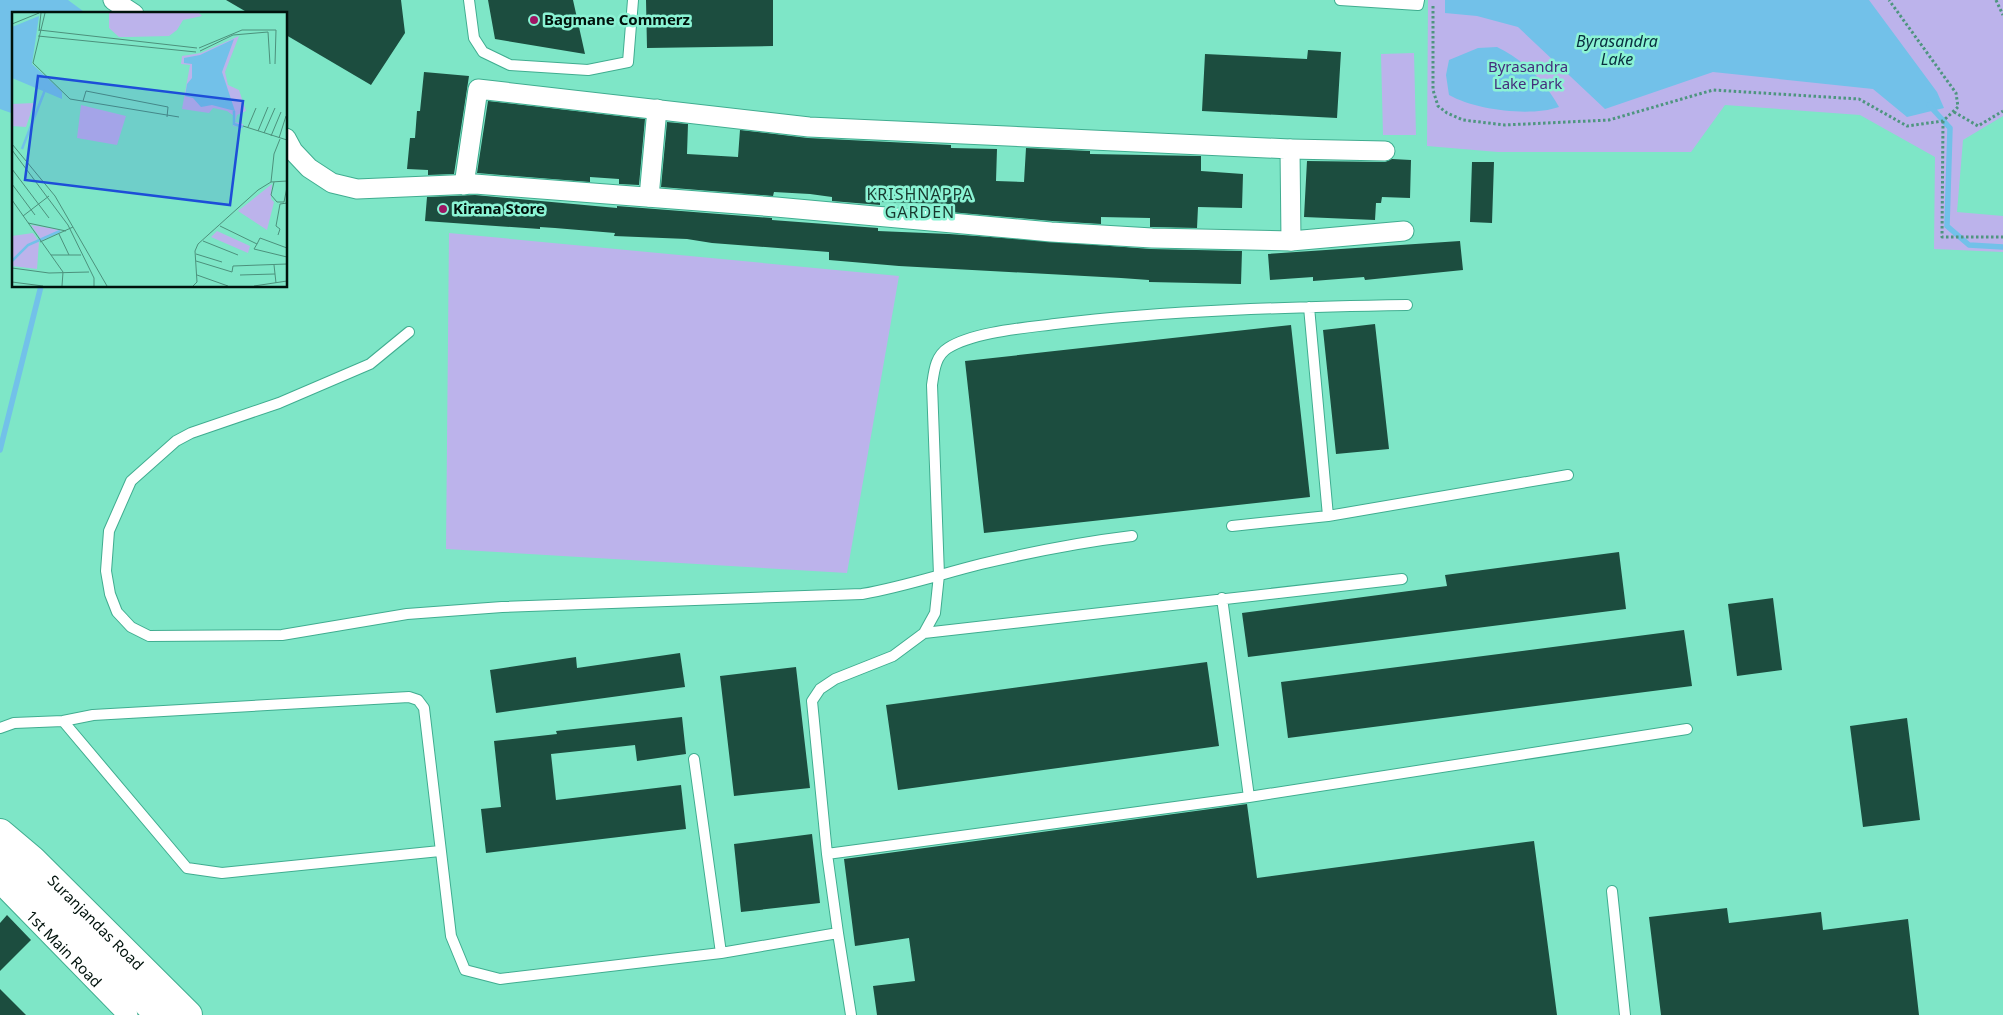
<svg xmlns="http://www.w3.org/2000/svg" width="2003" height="1015" viewBox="0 0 2003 1015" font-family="'Noto Sans',sans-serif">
<rect width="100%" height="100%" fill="#7ee6c7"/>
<path fill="#bcb3eb" d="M1428,0H2003V116L1963,140L1957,212L2003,216V252L1934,249L1935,157L1860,115L1725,105L1691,152H1498L1427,146Z
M1414,53L1416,135H1383L1381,54Z
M449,233L899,276L847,573L446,549Z"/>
<path fill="#72c1e9" d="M0,0H68L87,14H14V114L0,109Z
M1445,0H1869L1937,92L1944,108L1907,117L1873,89L1713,72L1605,109L1518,27L1477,16L1445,13Z
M1497,47C1523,59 1545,82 1559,107C1530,117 1476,110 1449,95L1446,75L1449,60L1478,48Z"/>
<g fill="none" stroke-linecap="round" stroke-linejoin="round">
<path stroke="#72c1e9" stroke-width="5.5" d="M1929,105L1950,128L1947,226L1969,245L2003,247
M0,450L41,286"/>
</g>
<path fill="#1c4d3f" d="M226,0H401L405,33L371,85L286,35V14H250Z
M488,0H573L585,54L495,39Z
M646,0H773V46L647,48Z
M1308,50L1341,52L1337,118L1202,111L1205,54L1307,59Z
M424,72L469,76L454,174L428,175V170L407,169L410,138H415L417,111H420Z
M488,101L645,119L639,185L619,184V179L590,177V182L477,173Z
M667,122L688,124L687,154L738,157L740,130L808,138L951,145V148L997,149L996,181L1024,182L1026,148L1090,151V154L1201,156V171L1243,174L1242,208L1198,207L1197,228L1152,227H1150V218L1101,217V224L1052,221L950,212V204L880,202V205L832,201V197L810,194L774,192L773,196L661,187Z
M1392,159L1411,160L1410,198L1382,197L1381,203H1376L1375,220L1304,217L1307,161L1385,162Z
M1472,162H1494L1492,223L1470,222Z
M475,195L617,208V206L772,218V220L878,228V231L949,234L1151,249L1242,251L1241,284L1149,282V280L1121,278L899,266L829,260V252L712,243L687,239L614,236L615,233L555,228L540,227V229L425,221L427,197Z
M1460,241L1463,270L1365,280L1364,277L1313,281V277L1270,280L1268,254Z
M1375,324L1389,449L1336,454L1323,330Z
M1291,325L1310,497L984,533L965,361Z
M1619,552L1626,609L1248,657L1242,613L1447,586L1445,575Z
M1773,598L1782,670L1737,676L1728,604Z
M1684,630L1692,686L1288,738L1281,682Z
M680,653L685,687L496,713L490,670L576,657L577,668Z
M1207,662L1219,746L898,790L886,705Z
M796,667L810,788L734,796L720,676Z
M682,717L686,754L637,761L635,745L551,754L556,800L681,785L686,829L486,853L481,809L501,807L494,741L557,734L556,731Z
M1907,718L1920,820L1863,827L1850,726Z
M1247,804L1257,878L1534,841L1557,1015H877L873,986L915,981L909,938L855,946L844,859Z
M812,834L820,903L741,912L734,844Z
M1727,908L1729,923L1821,912L1823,930L1908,919L1919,1015H1661L1649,917Z
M7,915L31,940L0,971V923Z
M0,989L26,1015H0Z"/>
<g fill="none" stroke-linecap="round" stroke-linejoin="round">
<defs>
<path id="lane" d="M469,0L474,38L483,52L510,65L588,70L628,62L633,0
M1340,0L1418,5L1419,0
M1309,307L1328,516
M409,332L370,364L279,403L191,433L176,441L131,481L109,531L106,571L110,594L117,612L131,627L149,636L282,635L407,614L502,607L862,594C903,587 941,574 981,564C1031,552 1082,542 1132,536
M1232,526L1328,516L1568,475
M1222,598L1249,797L1687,729
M924,633L1402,579
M63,721L187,868L222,873L440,851
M0,728L14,723L63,721L93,715L409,697L418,700L424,708L451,936L465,970L500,979L721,953L694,759
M827,854L1249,797
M1612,891L1625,1015
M838,933L851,1015
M721,953L838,933L827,854L812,701L820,689L835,679L893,656L924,633L935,613L939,575L932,385C934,372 935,356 948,348C973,332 1024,328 1055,324C1171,310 1290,307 1407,305"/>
<g id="street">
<path d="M113,0L134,14"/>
<path d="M286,138L293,151L309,168L332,183L357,189L475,184L776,207L1051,232L1152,238L1291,241L1404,231"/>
<path d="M1290,149L1385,151"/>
<path d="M464,185L478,89L809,127L1290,149L1291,241"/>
<path d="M649,197L657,109"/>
<path id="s1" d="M0,884L128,1015"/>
</g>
<g id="primary">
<path id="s2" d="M0,833L32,860L188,1015"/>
<path d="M0,858L119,973L159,1015"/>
</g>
</defs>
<use href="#lane" stroke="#40ad90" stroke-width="12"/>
<use href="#street" stroke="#40ad90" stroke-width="21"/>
<use href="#primary" stroke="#40ad90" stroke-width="30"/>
<path stroke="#4e957f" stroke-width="3" stroke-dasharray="2.5 2.5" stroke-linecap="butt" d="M1996,0L2003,15
M1433,6V90L1438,106L1447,113L1463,120L1505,125L1609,120L1713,90L1859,99L1907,126L1943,121L1958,107L1956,93L1889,0
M1954,112L1978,126L2003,111
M1943,121L1942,237H2003"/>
<use href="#lane" stroke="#fff" stroke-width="10"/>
<use href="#street" stroke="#fff" stroke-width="19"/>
<use href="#primary" stroke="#fff" stroke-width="28"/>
</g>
<g fill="#9d1564" stroke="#8bf3d4" stroke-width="2">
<circle cx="534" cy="20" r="5"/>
<circle cx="443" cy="209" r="5"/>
</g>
<g text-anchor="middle" stroke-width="5" stroke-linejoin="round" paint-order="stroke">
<g font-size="15" font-weight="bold" fill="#00120c" stroke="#8bf3d4" text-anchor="start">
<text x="544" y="25">Bagmane Commerz</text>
<text x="453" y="214">Kirana Store</text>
</g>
<g font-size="15" fill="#442e7c" stroke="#8bf3d4">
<text x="1528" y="72">Byrasandra<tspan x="1528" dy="17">Lake Park</tspan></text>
</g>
<g font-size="15" fill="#00120c" stroke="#8bf3d4">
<text dy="5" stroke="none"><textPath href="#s2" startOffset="131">Suranjandas Road</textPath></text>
<text dy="5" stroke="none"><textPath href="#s1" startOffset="91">1st Main Road</textPath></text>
</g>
<g font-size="16" font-style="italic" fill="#082d3e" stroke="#8bf3d4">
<text x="1617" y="47">Byrasandra<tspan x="1617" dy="18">Lake</tspan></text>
</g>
<g font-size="16" letter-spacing="1" fill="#18392f" stroke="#8bf3d4">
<text x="920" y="200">KRISHNAPPA<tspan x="920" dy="18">GARDEN</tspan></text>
</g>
</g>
<g transform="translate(12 12)">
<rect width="275" height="275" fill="#7ee6c7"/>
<path d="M97,1H187L190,4L171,8L165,18L157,24L116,25H107L97,16ZM227,24L213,60L216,73L227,78L234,99L225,103L223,110L231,112V115L221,114L222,104L215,99L201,96L197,101L170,97L178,53L169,52L170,44L189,41ZM22,91L14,115L0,114V92ZM69,93L114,104L105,133L65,126ZM260,172L259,187L262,190L255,218L226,199ZM19,213L49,218L29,227ZM205,219L238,234L236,241L199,225ZM21,221L27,230L25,257L0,254V224Z" fill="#bcb3eb"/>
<path d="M27,4L20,52L50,80V87L0,66V15ZM222,27L210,60L223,99L200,93L189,95L181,86L173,84L175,72L180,66V52L172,51V46L188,43Z" fill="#72c1e9"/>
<path fill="none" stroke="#72c1e9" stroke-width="2.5" d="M222,99V112L231,115M10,137L33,78M0,249L16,233L48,219"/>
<path fill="none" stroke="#4c917c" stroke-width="1" d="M33,1L21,51L58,87L167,105M0,12L27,1M27,18L185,36M27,19L29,1M26,24L184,40M187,36L230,18H264L263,52M188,39L221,23L256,20L258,52M71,89L74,79L156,95L155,105M231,114L275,128M236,115L244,96M246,119L256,95M252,121L263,96M259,124L269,100M267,126L274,104M0,132L43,184L95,274M0,138L56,213L82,266V274M0,157L37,206M259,170L262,142L268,127M262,170L259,183L265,190H272L275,175M0,172L23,203M0,188L51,260L50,274M11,204L37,184M16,211L54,219M208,214L245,232L242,237L275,245M47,222L57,243M266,223L268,217L264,214L268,192L275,191M191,229L226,243M28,230L61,215M245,232L248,226L275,236M184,242L210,250M39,243H69M184,249L220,260L221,254L275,252M262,253L264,271M0,256L37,261L77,260M185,263L216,274M228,263L263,262M0,270L31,274M181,274L185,270L183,239L186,232L246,178L259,170L275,169M242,274L275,269"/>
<path fill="#1d4ed8" fill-opacity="0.15" stroke="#1d4ed8" stroke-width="2.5" d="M26,64L231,89L218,193L13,168Z"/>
<rect width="275" height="275" fill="none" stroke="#00120c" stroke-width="2.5"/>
</g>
</svg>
